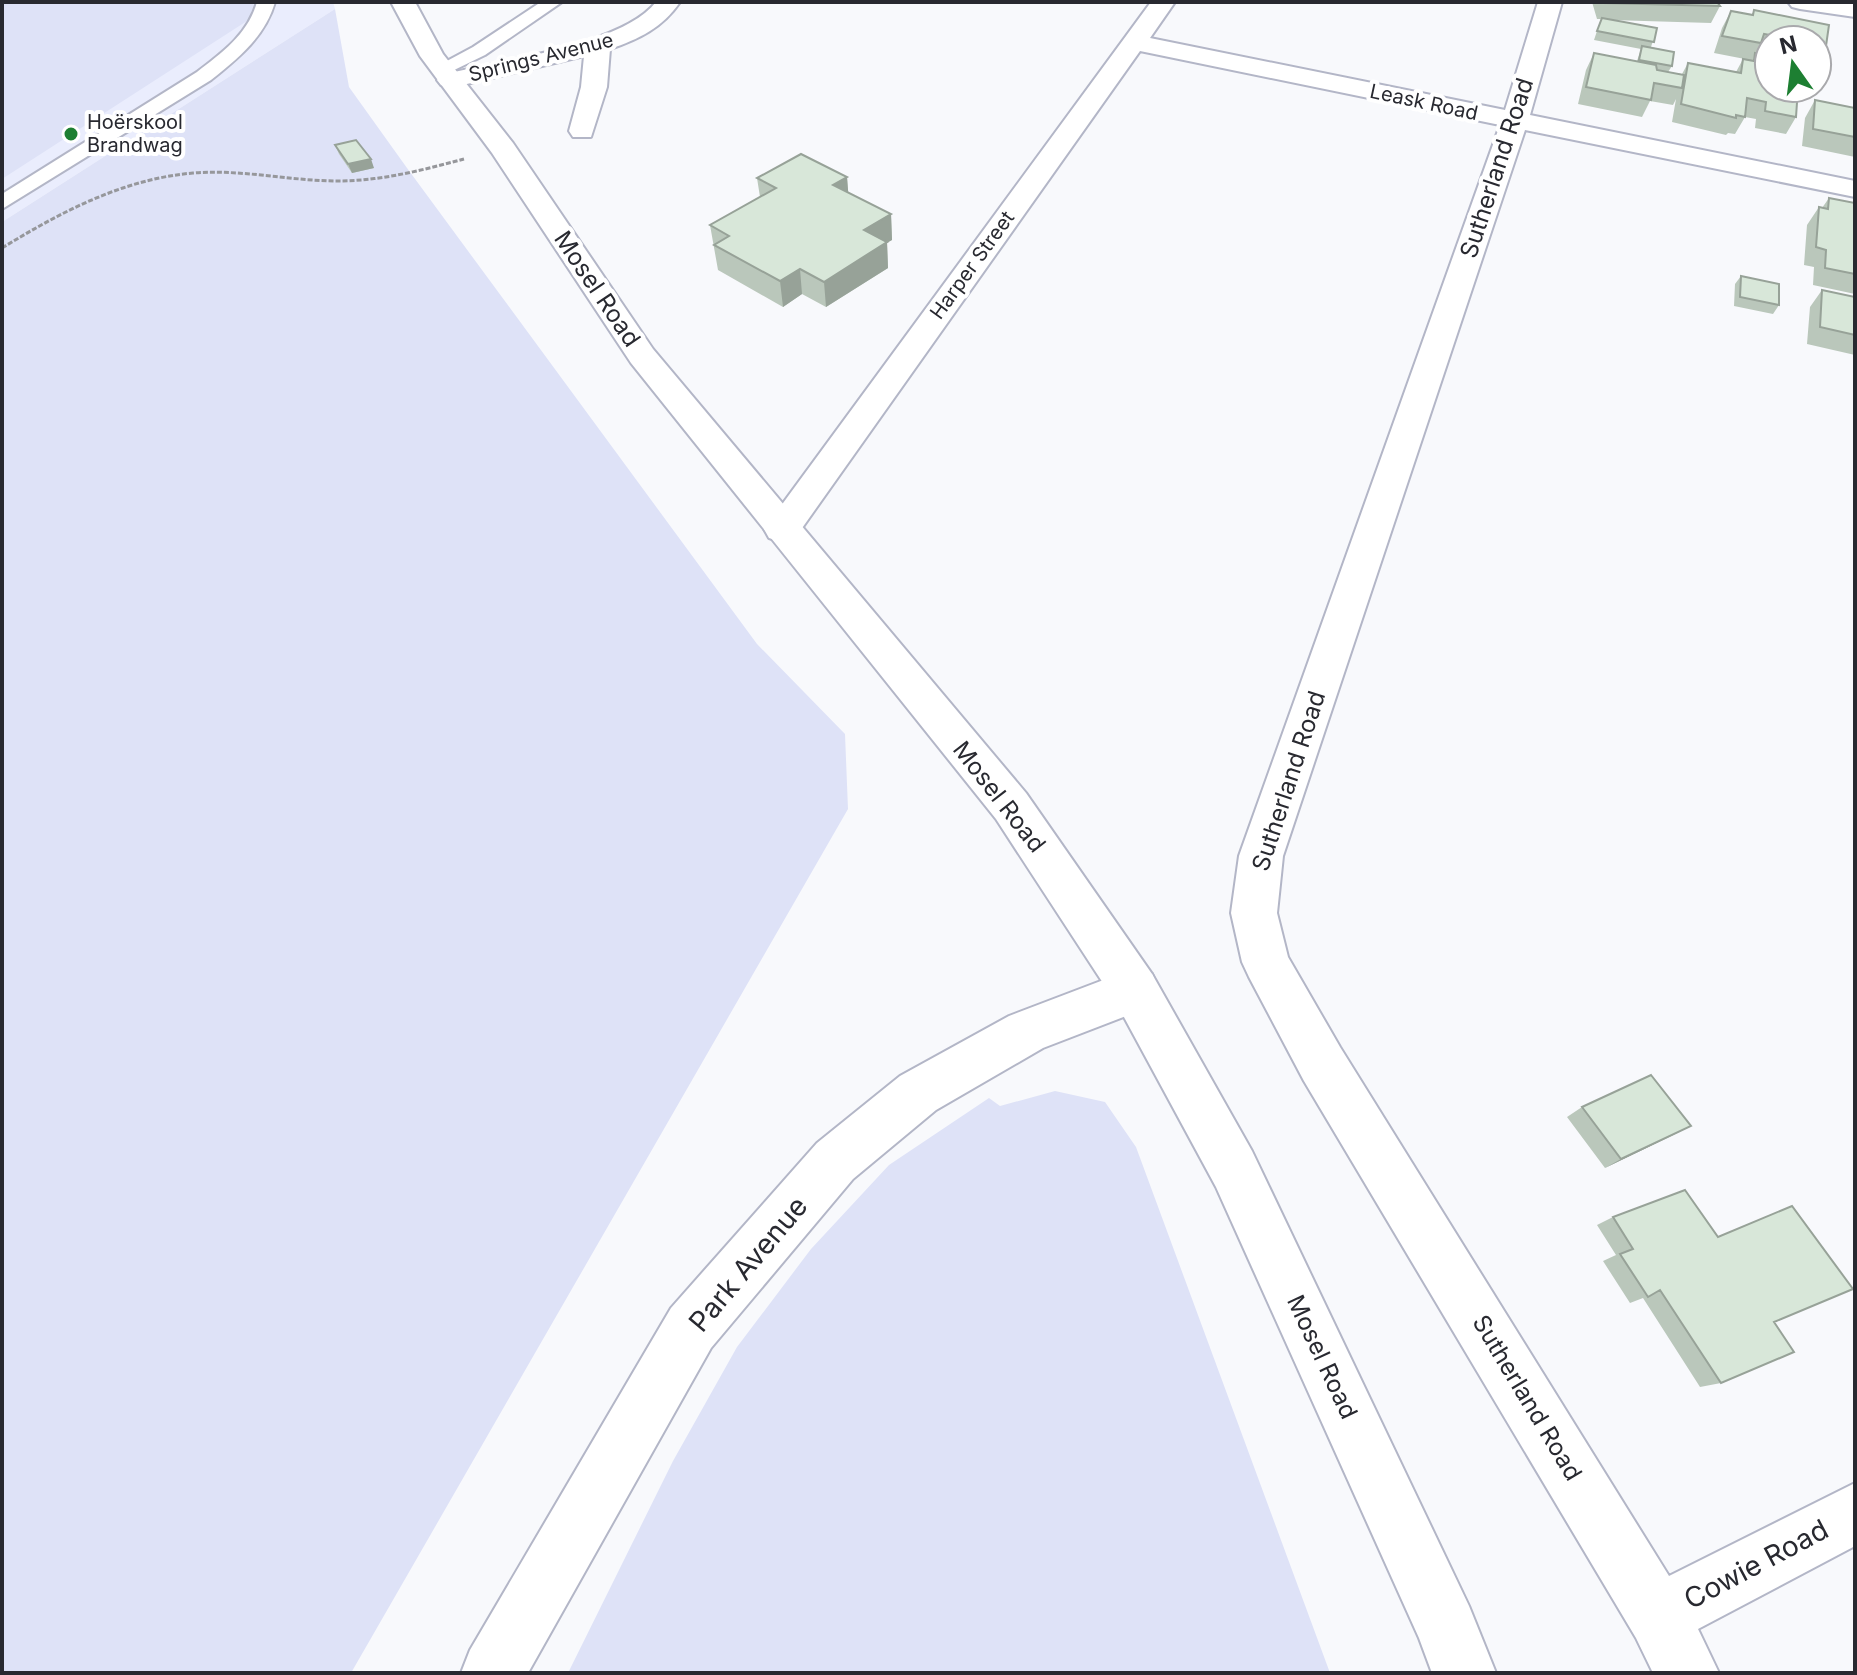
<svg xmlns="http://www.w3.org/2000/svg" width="1857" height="1675" viewBox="0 0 1857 1675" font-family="Inter,sans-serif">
<rect width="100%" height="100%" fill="#f8f9fc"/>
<path fill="#eaedfd" d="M2,2H333L335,9L2,222Z"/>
<path fill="#dee2f7" d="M2,2H254L250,19L2,179Z
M335,9L349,87L407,168L757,644L845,734L848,809L351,1673H2V222Z
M1055,1091L1105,1102L1136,1147L1330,1673H568L673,1461L737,1347L811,1249L889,1165L989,1098L1000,1106Z"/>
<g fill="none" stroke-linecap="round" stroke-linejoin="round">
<defs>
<path id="service" d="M257,2H275C265,37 238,58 211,80L2,209V194L197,72C223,52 248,34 257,2Z
M541,2H562L485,55L448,73L441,75L432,69L473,47Z"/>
<path id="minor" d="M656,2H680C662,28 639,39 610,49L607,87L591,137H573L569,131L581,87L584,56L450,88L441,85L437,80L441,75C496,61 622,46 656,2Z
M1151,2H1175L1150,38L1505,110L1538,2H1562L1530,115L1855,181V197L1525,130L1283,856L1277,913L1288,957L1340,1047L1669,1576L1855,1483V1546L1698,1629L1719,1673H1653L1636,1638L1304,1081L1249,977L1242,962L1231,913L1239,856L1500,125L1140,51L795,538L782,542L769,538L764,529Z
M1788,2L1855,3V17L1800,9L1792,7Z
M1135,968L1152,974L1159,990L1152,1006L1043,1048L936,1110L853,1179L711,1348L528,1673H461L470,1650L671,1308L817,1143L900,1076L1009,1016Z"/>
<path id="tertiary" d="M391,2H415L443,54L513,143L653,349L1026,793L1152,974L1252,1151L1469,1606L1496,1673H1432L1419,1638L1216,1187L1118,1006L996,819L631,363L492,153L420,56Z"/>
</defs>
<use href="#service" stroke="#b3b6c7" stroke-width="4"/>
<use href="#minor" stroke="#b3b6c7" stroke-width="4"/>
<use href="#tertiary" stroke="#b3b6c7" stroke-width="4"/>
<path stroke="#96979b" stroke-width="3" stroke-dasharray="5 2" stroke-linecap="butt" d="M2,248C61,212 123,179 193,173C242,169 290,181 338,181C381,181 423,170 464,159"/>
<use href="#service" fill="#fff" fill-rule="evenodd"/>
<use href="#minor" fill="#fff" fill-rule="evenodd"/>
<use href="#tertiary" fill="#fff" fill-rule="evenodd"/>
</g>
<path fill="#bac7bb" d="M1592,2H1717L1720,6L1711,23L1611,20L1657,28L1651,47L1674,52L1672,66L1668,72L1682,74L1688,63L1736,72L1743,59L1750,60L1714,53L1722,28L1731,11L1752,15L1754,10L1829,25L1826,46L1817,61V40H1769V53L1757,51L1756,53L1769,56V88H1798L1796,117L1786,134L1755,128L1756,119L1745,117L1735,134L1728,133L1726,135L1672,122L1676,99L1673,105L1650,101L1642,117L1578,104L1586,70L1594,53L1637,61L1641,49L1594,40L1601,19H1597Z
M1815,100L1855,108V157L1802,146L1805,118Z
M335,145L374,168L352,173L339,154Z
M847,177L848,193L891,214L892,240L887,242L888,268L826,307L802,294L783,307L718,270L710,225L760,197L757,178Z
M1829,198L1855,203V294L1813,285L1814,267L1804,265L1807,225L1819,207L1822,208Z
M1741,276L1779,305L1773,314L1734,306L1735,284Z
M1822,290L1855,297V355L1807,344L1810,307Z
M1582,1107L1673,1135L1605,1168L1567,1117Z
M1613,1217L1774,1322L1721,1383L1700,1387L1643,1298L1630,1303L1603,1261L1616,1255L1597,1225Z"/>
<path fill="#97a298" d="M371,159L374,168L352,173L348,164Z
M847,177L849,202L833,185Z
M891,214L892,240L865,256L864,230Z
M887,242L888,268L826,307L824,282Z
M800,269L802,294L783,307L780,281Z
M1691,1126L1673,1135L1605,1168L1621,1159Z"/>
<path fill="#d8e7d9" stroke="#97a298" stroke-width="2" d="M1604,2H1717L1720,6L1604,3Z
M1754,10L1829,25L1826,46L1817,44V40H1796L1764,34L1761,43L1722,36L1731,11L1753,15Z
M1602,18L1657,28L1654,42L1597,31Z
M1642,46L1674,52L1672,66L1639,60Z
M1594,53L1656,65L1657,70L1684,75L1682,88L1654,83L1651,100L1586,87Z
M1755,53L1769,56V88H1798L1796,117L1765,111L1766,102L1747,98L1745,117L1736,115V118L1681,104L1688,63L1741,73L1743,59L1754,61Z
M1815,100L1855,108V137L1813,129Z
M356,140L371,159L348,164L335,145Z
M801,154L847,177L833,185L891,214L864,230L887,242L824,282L800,269L780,281L714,245L729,236L710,225L776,188L757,178Z
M1829,198L1855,203V274L1825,268L1826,250L1816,247L1819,207L1828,209Z
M1741,276L1779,284V305L1740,297Z
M1822,290L1855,297V335L1820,327Z
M1651,1075L1691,1126L1621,1159L1582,1107Z
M1685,1190L1718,1237L1792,1206L1853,1289L1774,1322L1794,1352L1721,1383L1660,1290L1648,1297L1620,1254L1633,1249L1613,1217Z"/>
<circle fill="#1d7f32" stroke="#fff" stroke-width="3" cx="71" cy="134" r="8"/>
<g text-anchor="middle" stroke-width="8" stroke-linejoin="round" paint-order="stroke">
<g font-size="20" fill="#282930" stroke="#fff">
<text transform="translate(541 57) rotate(-14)" y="7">Springs Avenue</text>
<text transform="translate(1424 102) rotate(12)" y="7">Leask Road</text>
<text transform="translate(972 265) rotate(-54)" y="7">Harper Street</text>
</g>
<g font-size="20" fill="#282930" stroke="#fff" text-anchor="start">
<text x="87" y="129">Hoërskool<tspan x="87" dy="23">Brandwag</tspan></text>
</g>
<g font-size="24" fill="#282930" stroke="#fff">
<text transform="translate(1497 168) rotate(-72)" y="8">Sutherland Road</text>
<text transform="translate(597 289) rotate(56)" y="8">Mosel Road</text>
<text transform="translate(1289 781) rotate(-72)" y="8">Sutherland Road</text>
<text transform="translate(999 797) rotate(52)" y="8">Mosel Road</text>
<text transform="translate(1322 1357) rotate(65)" y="8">Mosel Road</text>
<text transform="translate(1527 1398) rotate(59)" y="8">Sutherland Road</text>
</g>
<g font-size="28" fill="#282930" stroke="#fff">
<text transform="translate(748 1264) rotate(-50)" y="10">Park Avenue</text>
<text transform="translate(1756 1564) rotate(-28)" y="10">Cowie Road</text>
</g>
</g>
<rect width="1857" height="1675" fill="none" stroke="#282930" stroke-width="8"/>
<g transform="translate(1793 64) rotate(346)"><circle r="38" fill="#ffffff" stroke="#a9a9ac" stroke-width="2"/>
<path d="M0-6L14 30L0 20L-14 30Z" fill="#1d7f32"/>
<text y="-12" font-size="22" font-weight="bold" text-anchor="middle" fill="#282930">N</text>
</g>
</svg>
